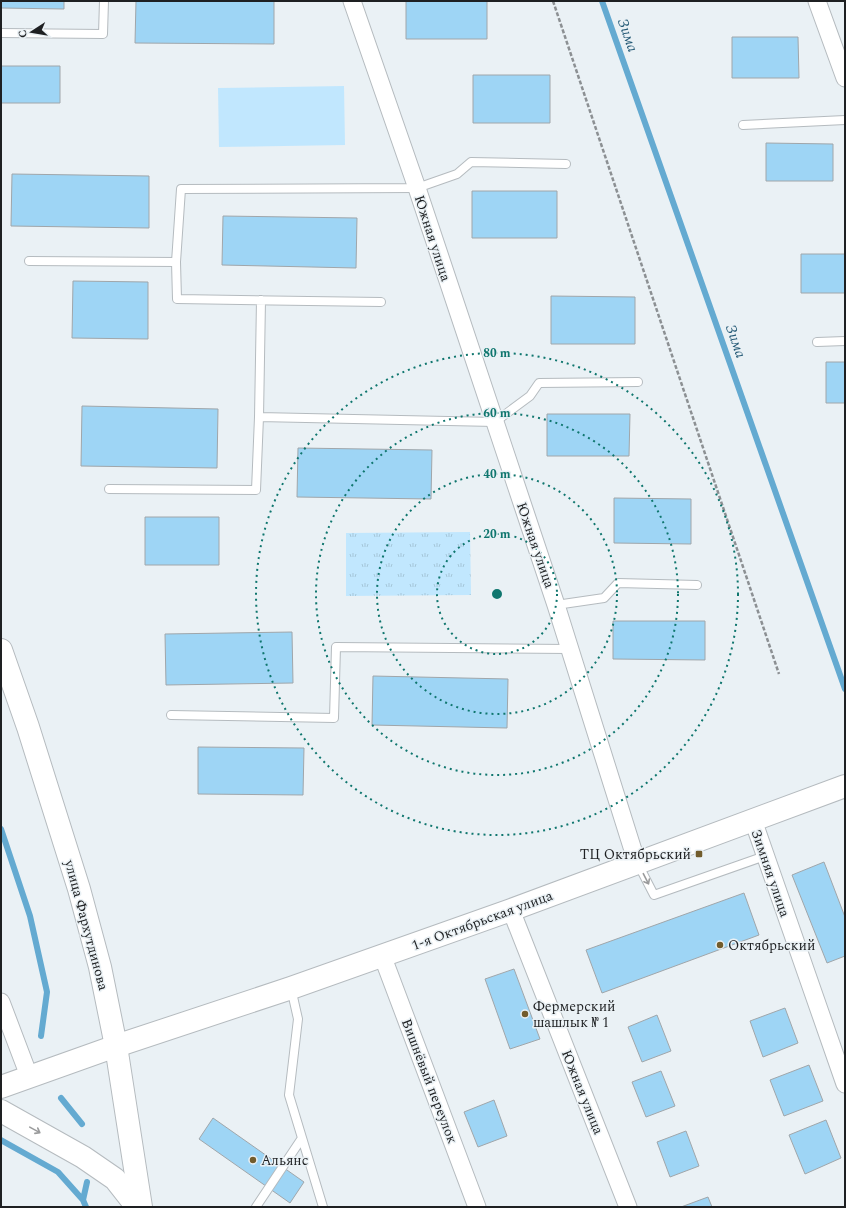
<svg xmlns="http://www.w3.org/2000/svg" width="846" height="1208" viewBox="0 0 846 1208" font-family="Spectral,serif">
<defs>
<pattern id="park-tufts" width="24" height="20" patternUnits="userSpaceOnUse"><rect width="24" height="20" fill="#c1e7fe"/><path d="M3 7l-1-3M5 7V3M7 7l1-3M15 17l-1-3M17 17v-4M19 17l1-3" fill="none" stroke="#a5c6d9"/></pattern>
</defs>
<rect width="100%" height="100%" fill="#eaf1f5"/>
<path fill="#c1e7fe" d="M344,86L345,145L219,147L218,88Z"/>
<path fill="url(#park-tufts)" d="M470,532L471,595L346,596V533Z"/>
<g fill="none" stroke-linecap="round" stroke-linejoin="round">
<path stroke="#64aad1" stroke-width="6" d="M602,1L845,689
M1,829L30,916L47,992L41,1036
M61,1098L82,1124
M1,1140L58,1172L83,1200L86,1207
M83,1200L87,1182"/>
</g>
<path fill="#9ed5f5" stroke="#a0a6aa" d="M1,1H64V9L1,8Z
M136,1H274V44L135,43Z
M406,1H487V39H406Z
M732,37H798L799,78H732Z
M1,66H60V103H1Z
M473,75H550V123H473Z
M766,143L833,144V181H766Z
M12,174L149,176V228L11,226Z
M472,191H557V238H472Z
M223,216L357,218L356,268L222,265Z
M801,254H845V293H801Z
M73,281L148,282V339L72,338Z
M551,296L635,297V344H551Z
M826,362H845V403H826Z
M82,406L218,409L217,468L81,466Z
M547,414H630L629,456H547Z
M298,448L432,450L431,499L297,497Z
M614,498L691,499V544L614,543Z
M145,517H219V565H145Z
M613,621H705V660L613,659Z
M292,632L293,683L166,685L165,634Z
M373,676L508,679L507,728L372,725Z
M198,747L304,748L303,795L198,794Z
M824,862L845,917V956L827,963L792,875Z
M744,893L759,935L602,993L586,950Z
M514,969L540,1039L510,1049L485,979Z
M785,1008L798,1043L763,1057L750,1021Z
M657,1015L671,1051L642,1062L628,1027Z
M809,1065L823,1101L784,1116L770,1080Z
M661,1071L675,1106L646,1117L632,1082Z
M494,1100L507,1136L478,1147L464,1112Z
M213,1118L304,1182L290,1203L199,1139Z
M826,1120L841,1158L805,1174L789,1135Z
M686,1131L699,1166L670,1177L657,1142Z
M708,1197L712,1207H681Z"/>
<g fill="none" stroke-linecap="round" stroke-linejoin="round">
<defs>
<path id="lane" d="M1,33L103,34L104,1
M743,125L845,120
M29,261L176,262L181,189L417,188L457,174L471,162L566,164
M176,262L177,299L381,302
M817,342L845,341
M259,417L261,300
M109,489L256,490L259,417L495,422L530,396L539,383L638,382
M556,605L604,598L618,583L697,585
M171,715L334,718L336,647L569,649
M638,864L654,895L765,856
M291,988L298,1019L289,1095L323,1207
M256,1207L302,1138"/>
<path id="street" d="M352,1L417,188L556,605L637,863
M817,1L845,78
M753,820L845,1084
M511,910L628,1207
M382,955L477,1207
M1,1002L29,1076"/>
<path id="secondary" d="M1,1087L116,1046L291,988L511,910L845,786
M1,1111L83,1157L115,1179L137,1207"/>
<path id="primary" d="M1,650L28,727L79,889L100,967L116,1046L141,1207"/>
</defs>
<use href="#lane" stroke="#b5bbbf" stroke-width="10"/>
<use href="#street" stroke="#b5bbbf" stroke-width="19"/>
<use href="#secondary" stroke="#b5bbbf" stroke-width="24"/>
<use href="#primary" stroke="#b5bbbf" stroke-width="24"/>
<path stroke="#8c9093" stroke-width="2.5" stroke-dasharray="4 2" stroke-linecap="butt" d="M553,1L779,674"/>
<use href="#lane" stroke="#fff" stroke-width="8"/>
<use href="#street" stroke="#fff" stroke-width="17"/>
<use href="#secondary" stroke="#fff" stroke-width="22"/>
<use href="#primary" stroke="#fff" stroke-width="22"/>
</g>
<defs><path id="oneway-shaft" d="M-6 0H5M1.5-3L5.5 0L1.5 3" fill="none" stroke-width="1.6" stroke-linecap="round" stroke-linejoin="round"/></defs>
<g stroke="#9a9b9c">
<use href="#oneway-shaft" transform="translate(646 879) rotate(63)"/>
<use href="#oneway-shaft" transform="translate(35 1130) rotate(29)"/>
</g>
<g fill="none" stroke="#0f766e" stroke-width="2" stroke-dasharray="2 4">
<circle cx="497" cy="594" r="60"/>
<circle cx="497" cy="594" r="120"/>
<circle cx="497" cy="594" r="181"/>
<circle cx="497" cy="594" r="241"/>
</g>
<g fill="#725c2c" stroke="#eaf1f5" stroke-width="1.5">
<rect x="695" y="850" width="8" height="8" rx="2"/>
<circle cx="720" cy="945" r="4"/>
<circle cx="525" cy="1014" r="4"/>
<circle cx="253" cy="1160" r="4"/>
</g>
<g text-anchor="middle" stroke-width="3" stroke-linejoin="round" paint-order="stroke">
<g font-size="14" fill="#1e2022" stroke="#eaf1f5">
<text transform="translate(433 238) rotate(72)" y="5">Южная улица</text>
<text transform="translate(536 545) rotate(71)" y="5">Южная улица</text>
<text transform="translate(771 873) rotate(71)" y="5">Зимняя улица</text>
<text transform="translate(482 920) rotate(-20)" y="5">1-я Октябрьская улица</text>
<text transform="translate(87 925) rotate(75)" y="5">улица Фархутдинова</text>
<text transform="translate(430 1081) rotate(69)" y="5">Вишнёвый переулок</text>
<text transform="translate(583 1092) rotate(68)" y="5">Южная улица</text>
</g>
<g font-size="14" fill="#1e2022" stroke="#eaf1f5" text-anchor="start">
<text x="691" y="859" text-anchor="end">ТЦ Октябрьский</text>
<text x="728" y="950">Октябрьский</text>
<text x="533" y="1011">Фермерский<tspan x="533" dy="16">шашлык № 1</tspan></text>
<text x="261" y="1165">Альянс</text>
</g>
<g font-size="15" font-style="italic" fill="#255a76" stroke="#eaf1f5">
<text transform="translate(628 35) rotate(71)" y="5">Зима</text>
<text transform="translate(736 341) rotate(71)" y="5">Зима</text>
</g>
</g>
<circle cx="497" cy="594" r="6" fill="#0f766e" stroke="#eaf1f5" stroke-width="2"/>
<g font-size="12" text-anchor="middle" font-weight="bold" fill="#0f766e" stroke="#eaf1f5" stroke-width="3" stroke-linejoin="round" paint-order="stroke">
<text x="497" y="357">80 m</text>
<text x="497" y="417">60 m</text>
<text x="497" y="478">40 m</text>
<text x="497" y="538">20 m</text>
</g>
<rect width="846" height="1208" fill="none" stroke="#1e2022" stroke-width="4"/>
<g transform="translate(32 32) rotate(258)" stroke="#eaf1f5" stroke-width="3" paint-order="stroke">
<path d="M0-3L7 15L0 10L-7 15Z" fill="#1e2022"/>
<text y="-6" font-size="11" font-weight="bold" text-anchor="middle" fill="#1e2022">С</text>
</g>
</svg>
